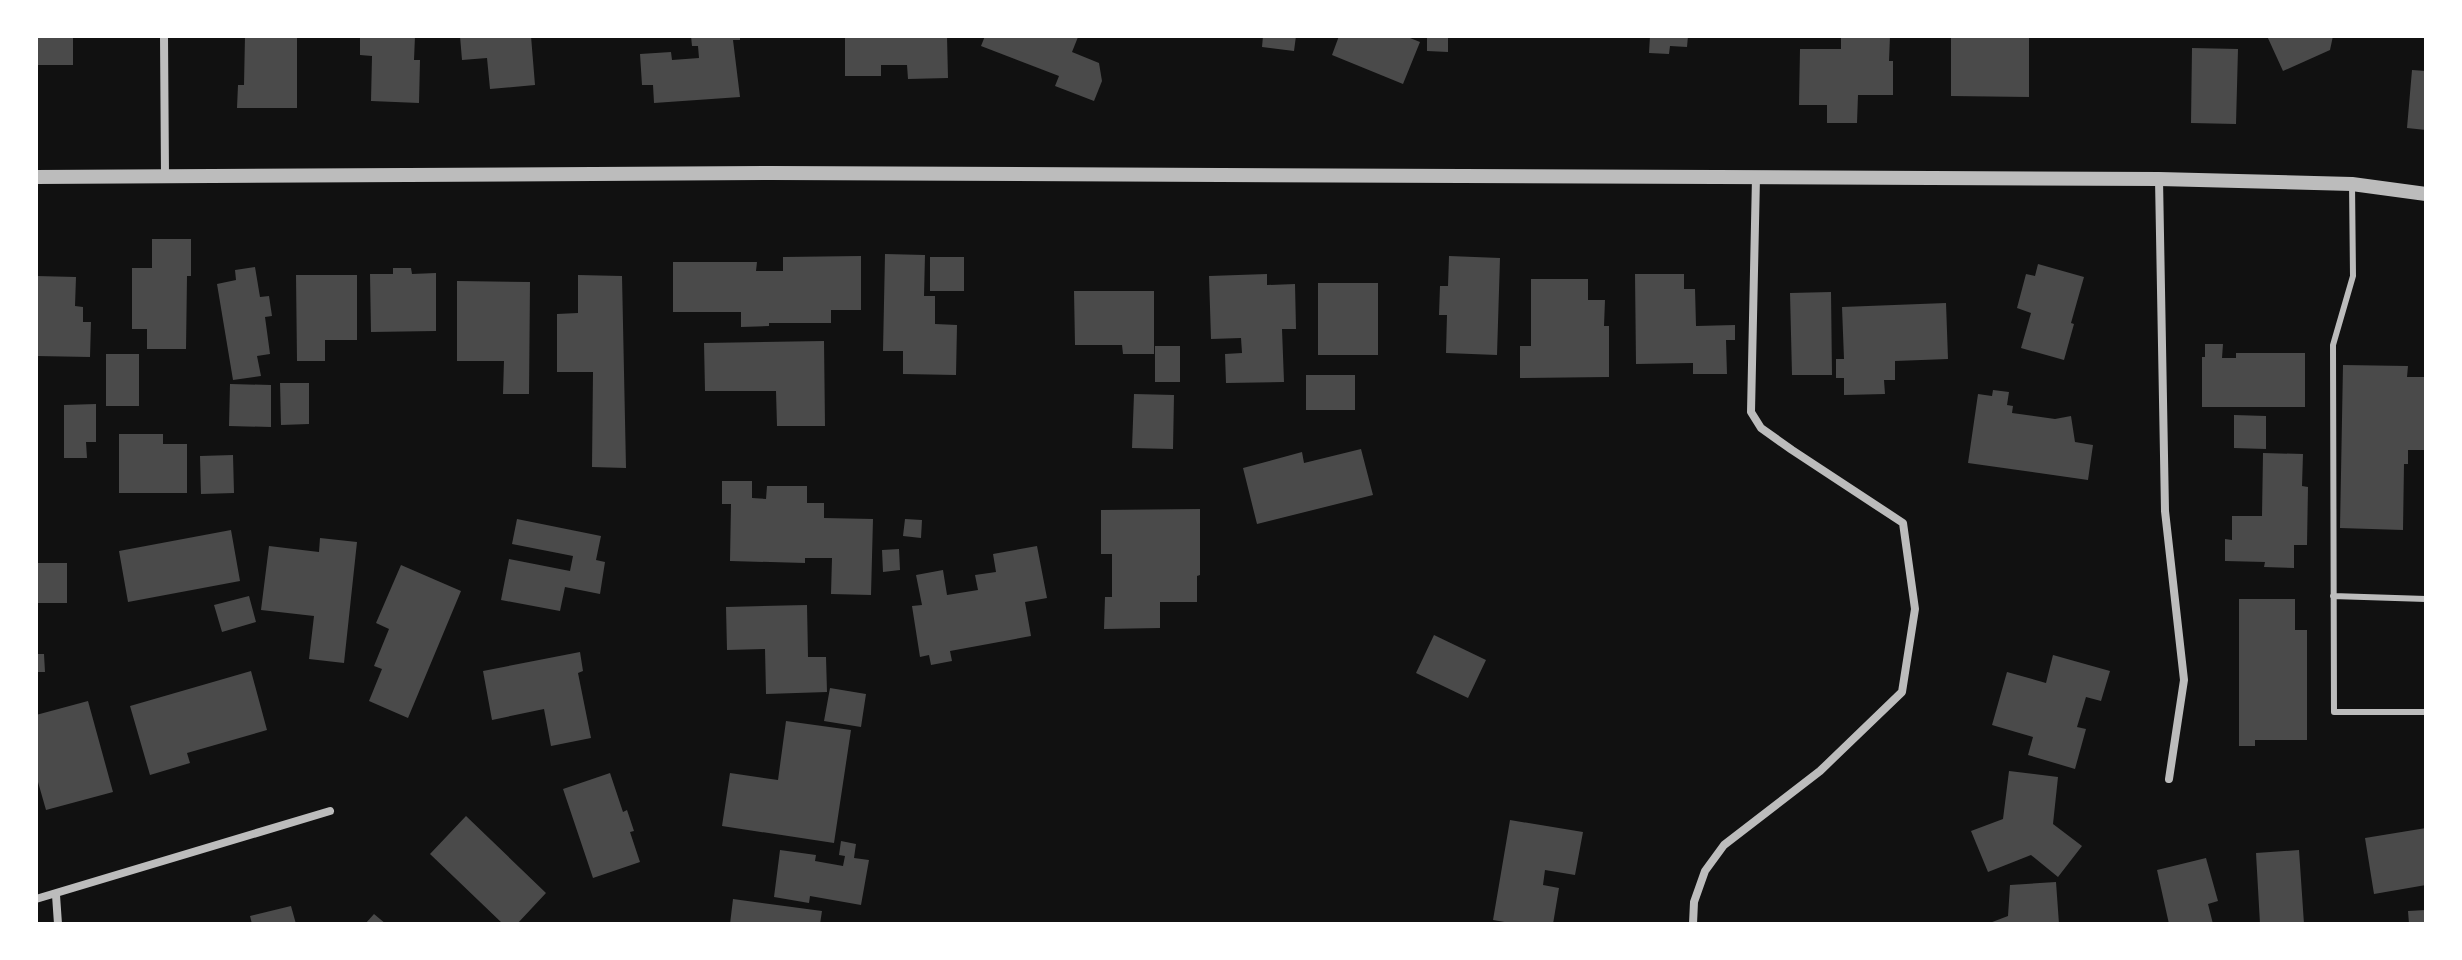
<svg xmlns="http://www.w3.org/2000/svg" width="2462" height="960" viewBox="0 0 2462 960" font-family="'PT Sans Narrow',sans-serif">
<rect width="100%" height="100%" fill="#111"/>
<path fill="#4a4a4a" d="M36,36H73V65H36Z
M245,36H297V108H237L238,85H244Z
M360,36H415L414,60H420L419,103L371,101L372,56L360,55Z
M460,36H531L535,85L490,89L487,58L462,60Z
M691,36H740V40H733L740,97L654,103L653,85H642L640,54L671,52L672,60L699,58L698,46H692Z
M845,36H947L948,78L908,79L907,65H881V76H845Z
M985,36L1078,37L1072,52L1099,63L1102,81L1094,101L1055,86L1059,76L981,46Z
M1263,36H1296L1294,51L1262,47Z
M1339,36H1405L1420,42L1403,84L1332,55Z
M1427,36H1448V52L1427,51Z
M1650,36H1688L1687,47L1670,46L1669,54L1649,53Z
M1841,36H1890L1889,61H1893V95H1858L1857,123H1827V105H1799L1800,49H1841Z
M1951,36H2029V97L1951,96Z
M2267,36H2333L2330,50L2283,71Z
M2192,48L2238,49L2236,124L2191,123Z
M2412,70L2426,71V130L2407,128Z
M152,239H191V276H187L186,349H147V329H132V268H152Z
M885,254L925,255L924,296H935V324L957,325L956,375L903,374V351H883Z
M861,256V310H831V323H769V326L741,327V312H673V262H757L756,271H783V257Z
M1449,256L1500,258L1497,355L1446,353L1447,315H1439L1440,286H1448Z
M930,257H964V291H930Z
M2038,264L2084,277L2071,323L2074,324L2064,360L2021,348L2031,313L2017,308L2026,274L2035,276Z
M255,267L260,297L269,296L272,316L265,317L270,354L257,356L261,376L233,380L217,284L236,280L235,270Z
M393,268H411L412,274L436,273V331L371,332L370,274H393Z
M1267,274V285L1295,284L1296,329H1282L1284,382L1226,383L1225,354L1242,353L1241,338L1211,339L1209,276Z
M1635,274H1684V289H1695L1696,326L1735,325V340H1726L1727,374H1693V363L1636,364Z
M296,275H357V340H325V361H297Z
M578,275L622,276L626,468L592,467L593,372H557V314L578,313Z
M36,276L76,277L75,306L83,307V322H91L90,357L36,356Z
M1531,279H1588V300H1605L1604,326H1609V377L1520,378V346H1531Z
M457,281L530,282L529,394H503L504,361H457Z
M1318,283H1378V355H1318Z
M1074,291H1154V354H1123L1122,345H1075Z
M1831,292L1832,375H1792L1790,293Z
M1946,303L1948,359L1895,361V380H1884L1885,394L1844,395V378H1836V359H1844L1842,307Z
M824,341L825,426H777L776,391H705L704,343Z
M2205,344H2223L2222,358H2236V353H2305V407H2202V357H2205Z
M1155,346H1180V382H1155Z
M106,354H139V406H106Z
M2343,365L2408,366L2407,377H2426V450H2408V464H2404L2403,530L2340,528Z
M1306,375H1355V410H1306Z
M280,383H309V424L281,425Z
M230,384L271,385V427L229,426Z
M1993,390L2009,392L2007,405L2013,406L2012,413L2055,419L2071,416L2075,442L2093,445L2088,480L1968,463L1978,394L1992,396Z
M1134,394L1174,395L1173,449L1132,448Z
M96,404V442H86L87,458H64V405Z
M2234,415L2266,416V449L2234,448Z
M119,434H163V444H187V493H119Z
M1361,449L1373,495L1257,524L1243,468L1302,452L1304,463Z
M2263,453L2303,454L2302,486L2308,487L2307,545H2294V568L2264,567L2265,562L2225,561V539L2232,540V516H2262Z
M233,455L234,493L201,494L200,456Z
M722,481H752V498L766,499L767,486H807V503H824V518L873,519L871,595L831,594L832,558H805V563L730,561L731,504H722Z
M1200,509V575L1197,576V602H1160V628L1104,629L1105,597H1112V554H1101V510Z
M517,519L601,536L596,560L605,562L600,594L565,587L560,611L501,600L509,559L570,571L573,556L512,544Z
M905,519L922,520L921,538L903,536Z
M231,530L240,581L128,602L119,551Z
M320,538L357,542L344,663L309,659L314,616L261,610L269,546L319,552Z
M1037,546L1047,598L1025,602L1031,636L950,651L952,661L931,665L929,655L920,657L912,606L922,605L916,575L943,570L947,595L978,590L975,575L996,572L993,554Z
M899,549L900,570L883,572L882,550Z
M36,563H67V603H36Z
M401,565L461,591L408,718L369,701L382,669L374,666L389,629L376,623Z
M249,596L256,622L222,632L214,605Z
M2239,599H2295V630H2307V740H2255V746H2239Z
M807,605L808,657H826L827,692L766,694L765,649L727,650L726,607Z
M1434,635L1486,660L1468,698L1416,673Z
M580,652L583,671L578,673L591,738L551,746L544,709L492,720L483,671Z
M36,654H44L45,672H36Z
M2053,655L2110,671L2101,701L2086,697L2077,727L2086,729L2075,769L2028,755L2033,737L1992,725L2007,672L2046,683Z
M251,671L267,730L187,753L190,763L150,775L130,706Z
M830,688L866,694L861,727L824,721Z
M88,701L113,792L46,810L36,775V715Z
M786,721L851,730L834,843L722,826L730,773L778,780Z
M2009,771L2058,777L2053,824L2082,846L2058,877L2031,855L1988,872L1971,831L2003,819Z
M610,773L623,812L627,810L634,831L630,832L640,862L593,878L563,789Z
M466,816L546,893L517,924H503L430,854Z
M1510,820L1583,832L1575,875L1545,870L1543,885L1559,888L1553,924H1516L1493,920Z
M2426,828V885L2374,894L2365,838Z
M841,841L856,844L854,858L869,860L861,905L810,896L809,903L774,897L780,850L816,855L815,861L843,866L845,856L839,855Z
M2299,850L2304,924H2260L2256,853Z
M2206,858L2218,901L2208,904L2213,924H2169L2157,870Z
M2056,882L2059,924H1987L2008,916L2010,885Z
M733,899L822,911L820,924H730Z
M291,906L296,924H252L250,916Z
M2426,910V924H2409L2408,911Z
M374,914L386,924H365Z"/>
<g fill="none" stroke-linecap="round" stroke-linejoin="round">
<path stroke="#bcbcbc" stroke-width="6" d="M2352,184L2353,276L2333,345L2334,712H2426
M2333,596L2426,599"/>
<path stroke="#bcbcbc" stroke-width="8" d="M164,36L165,176
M2159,179L2165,511L2184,680L2169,779
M56,895L58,924
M36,899L330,811
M1693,924L1694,902L1705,871L1724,845L1820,771L1902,692L1915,609L1903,523L1792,450L1761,428L1751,412L1756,177"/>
<path stroke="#bcbcbc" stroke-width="14" d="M36,177L772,173L2159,179L2352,184L2426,194"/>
</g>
<rect width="2462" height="960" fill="none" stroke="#ffffff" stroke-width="76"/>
</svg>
